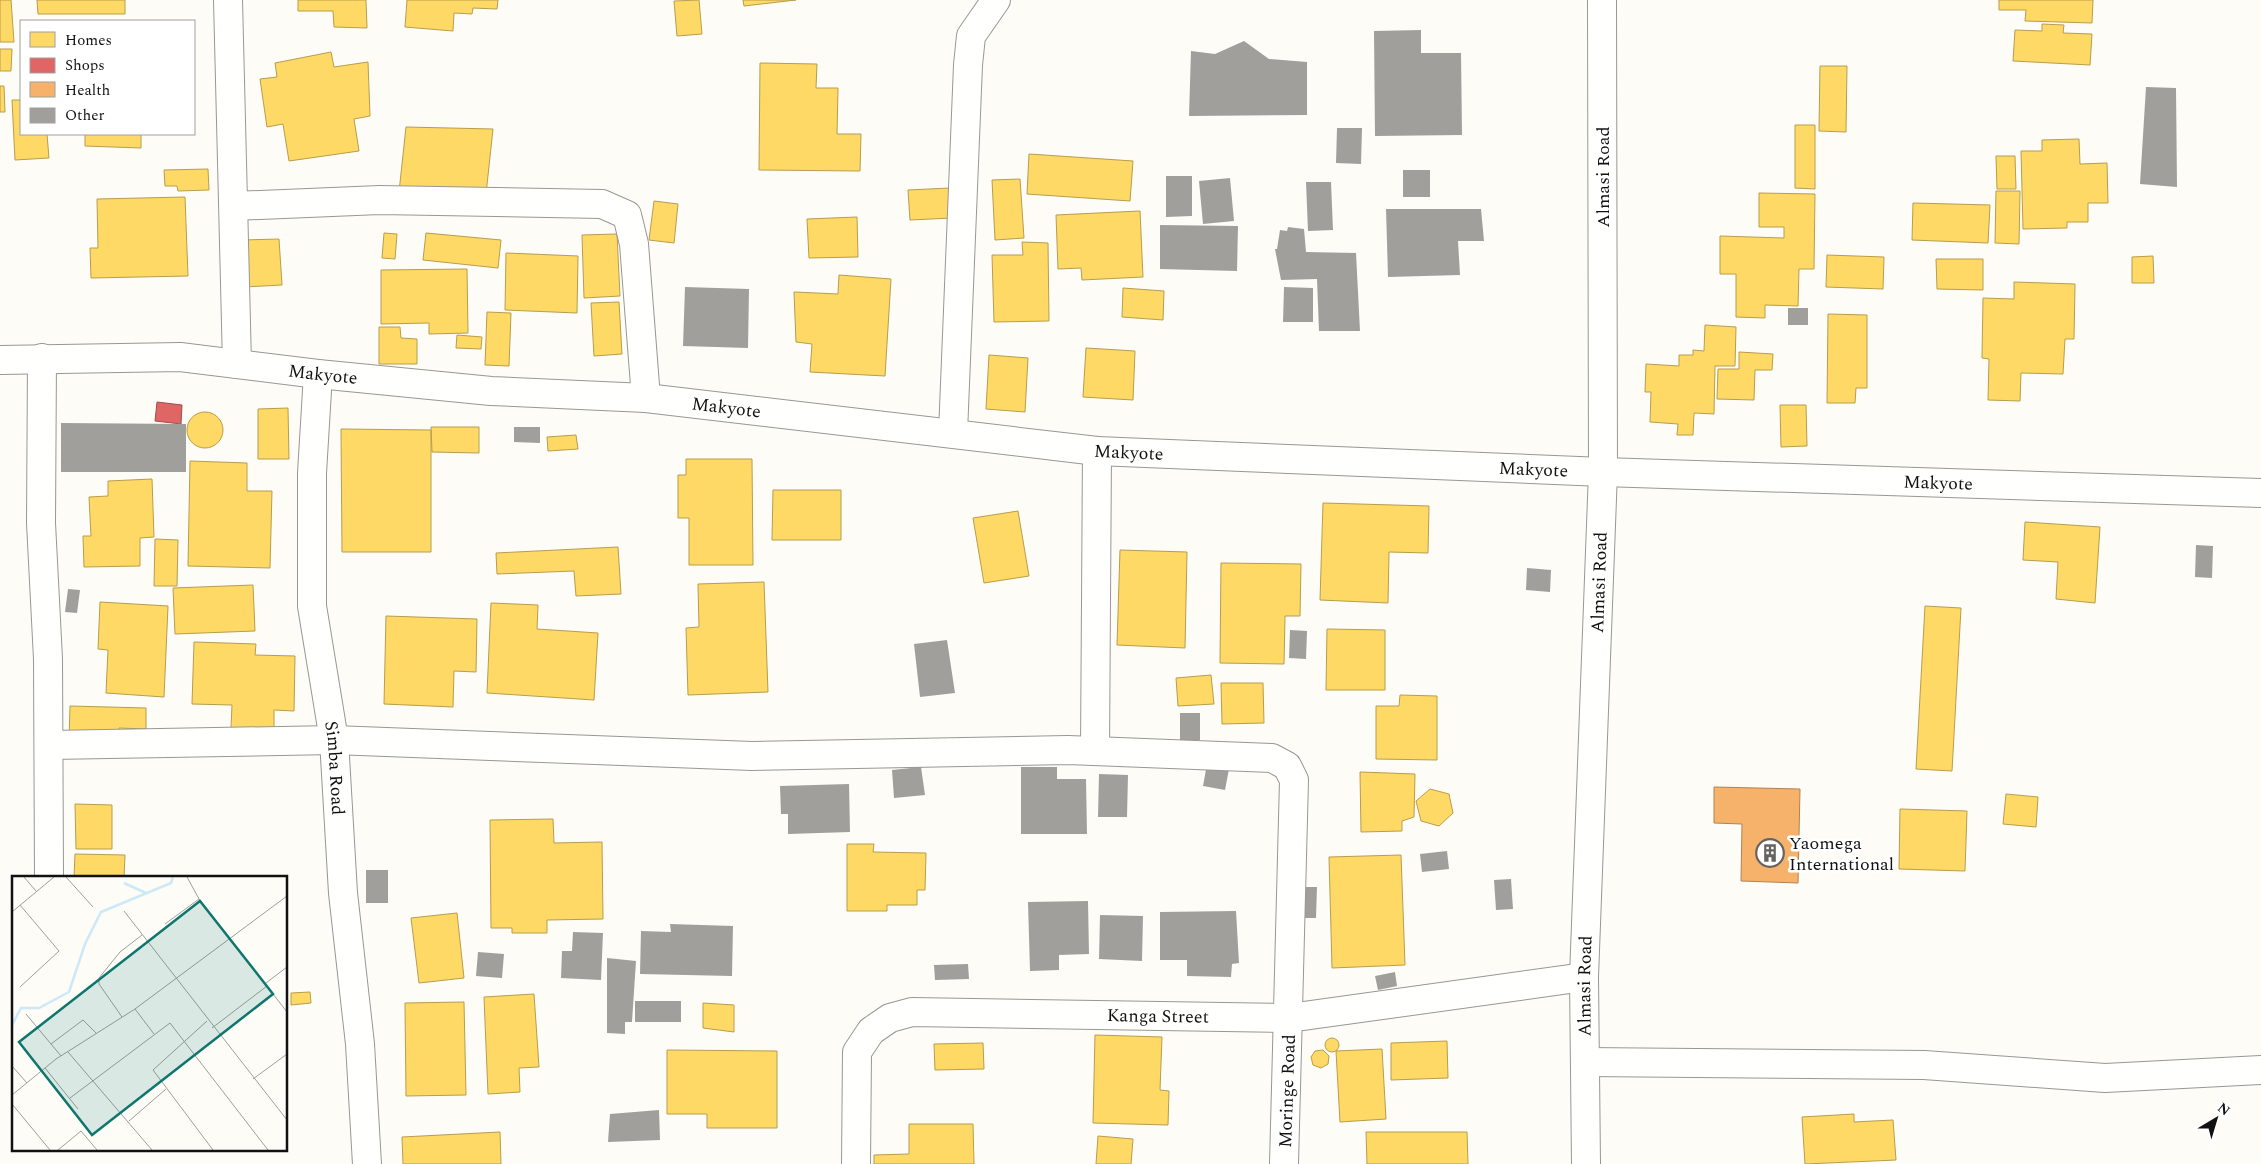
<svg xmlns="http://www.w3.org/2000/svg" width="2261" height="1164" viewBox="0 0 2261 1164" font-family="Spectral,serif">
<rect width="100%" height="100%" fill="#fdfcf7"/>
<path fill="#ffd966" stroke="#b89d4c" d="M0,0H11L14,42H0Z
M37,0H125V14H38Z
M298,0H366L367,28L334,27L333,11H298Z
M407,0H498L497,9L473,8L472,14L454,13L453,31L405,27Z
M699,0L702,34L677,36L674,1Z
M743,0H796L744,6Z
M1999,0H2093L2092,23L2025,21L2026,10H1999Z
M2042,24L2064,25L2063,33L2092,34L2090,65L2013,61L2015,30L2042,31Z
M0,49H12L11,71H0Z
M331,52L334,67L368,62L370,116L354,119L359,151L289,161L283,124L267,127L260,79L277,77L275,63Z
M760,63L817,64L816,88H838L837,134H861L860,171L759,170Z
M1820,66H1847L1846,132L1819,131Z
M0,86H4L5,112H0Z
M12,100H21V134H47L49,158L15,160Z
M1795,125H1815V189L1795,188Z
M406,127L493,129L486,194L399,192Z
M85,134H141V148L85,146Z
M2079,139L2080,164L2107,163L2108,203H2088V222H2067V228L2023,229L2021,151H2042V140Z
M1029,154L1133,161L1130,201L1027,194Z
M1996,156H2015L2016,189H1997Z
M208,169L209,190L178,191L177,186H165L164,170Z
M1020,179L1024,238L995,240L992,180Z
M950,188L952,218L910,220L908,190Z
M1996,191H2020L2019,244L1995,243Z
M1759,193L1815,194L1814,269H1799L1798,306L1765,305V318L1736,317V274H1720V236L1784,238V227H1759Z
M185,197L188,276L91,278L90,248H98L97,199Z
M654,201L678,204L674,243L649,240Z
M1913,203L1990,205L1988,243L1912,240Z
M1140,211L1143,277L1082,280L1081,268L1058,269L1056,215Z
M857,217L858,257L809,258L807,219Z
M384,233L397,234L395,259L382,258Z
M426,233L501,240L498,268L423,260Z
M617,234L620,296L584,298L582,235Z
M279,239L282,285L244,287L242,240Z
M1022,242L1048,243L1049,321L994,322L992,255H1023Z
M506,253L578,256L577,313L505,310Z
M1827,255L1884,257L1883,289L1826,287Z
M2153,256L2154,283H2132V257Z
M1936,259H1983V290L1937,289Z
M467,269L468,333L429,334V323L381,324V270Z
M839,275L891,279L885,376L810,372L812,344L796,342L794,292L838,294Z
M2014,282L2075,284L2074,339H2065L2063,374L2021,373L2020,401L1988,400L1989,359L1982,358L1983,298L2014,299Z
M1123,288L1164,291L1163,320L1122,317Z
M619,302L622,354L594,356L591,303Z
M487,312L511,313L509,366L485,365Z
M1828,314L1867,315V388H1856L1855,403H1827Z
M1705,325L1736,327L1735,366H1715L1714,414L1694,413L1693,435H1677L1678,424L1650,422L1651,392H1645L1646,364L1679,366V355H1693V350L1704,351Z
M379,327H400L401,338L417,339V364H379Z
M457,335L482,337L481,349L456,348Z
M1086,348L1135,351L1133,400L1083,397Z
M1739,352L1773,354L1772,370H1755L1754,400L1717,399L1718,369H1739Z
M989,355L1028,358L1025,412L986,409Z
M1780,405H1806L1807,446L1781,447Z
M288,408L289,459H258V409Z
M187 430a18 18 0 1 1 36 0a18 18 0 1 1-36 0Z
M431,427H479V453L432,452Z
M341,429L431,430V552H342Z
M576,435L578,449L548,451L547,437Z
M686,459H752L753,565H689V518H678V475H686Z
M190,461L247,463V491H272L270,568L188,566Z
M152,479L154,537L140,538V566L84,567L83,536H91L89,497L108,496V481Z
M773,490H841V540H772Z
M1323,503L1429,506L1428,553L1389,552L1388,603L1320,600Z
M1018,511L1029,576L984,583L973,518Z
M2025,522L2100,527L2095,603L2056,599L2058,562L2023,560Z
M155,539L178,540L177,586H154Z
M618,547L621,594L576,596L574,571L497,574L496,553Z
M1120,550L1187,552L1185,648L1117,645Z
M1221,563L1301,564L1300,616H1285L1284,664L1220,663Z
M764,582L768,692L688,695L686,628L699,627L698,584Z
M253,585L255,631L175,634L173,588Z
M100,602L168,606L164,697L106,693L108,650L98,649Z
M491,603L538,605L537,629L598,633L594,700L487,693Z
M1925,606L1961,608L1952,771L1916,769Z
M386,616L477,619L476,672L454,671L453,707L384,704Z
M1327,629L1385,630V690H1326Z
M194,642L256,644L255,655L295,656L294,711L274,710V729L231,728L232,705L192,704Z
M1211,675L1214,704L1178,706L1176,678Z
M1221,683H1263L1264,723L1222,724Z
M1400,695L1437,696V760L1376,759V706H1399Z
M70,706L146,708V729L119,728V739H69Z
M1360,772L1415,774L1414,817L1402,821V831L1361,832Z
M1430,789L1449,794L1453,813L1439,826L1421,821L1416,801Z
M2006,794L2038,797L2036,827L2003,824Z
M75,804L112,805V849H76Z
M1900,809L1967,811L1965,871L1899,869Z
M553,819L554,843L602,842L603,919L547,920V933H512V928H491L490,820Z
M847,844H874L873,852L926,853L925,890H917V905H887V911H847Z
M75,854L125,855L124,878H74Z
M1401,855L1405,965L1332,968L1329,857Z
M457,913L464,978L419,983L411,918Z
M310,992L311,1003L291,1005V993Z
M534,994L539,1067L519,1068L520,1092L488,1094L484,997Z
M464,1002L466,1095L406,1096L405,1003Z
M703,1003L734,1005V1032L703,1028Z
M1095,1035L1162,1037L1160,1090L1169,1091L1168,1125L1093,1123Z
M1325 1045a7 7 0 1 1 14 0a7 7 0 1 1-14 0Z
M1447,1041L1448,1078L1391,1080V1043Z
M983,1043L984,1069L935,1070L934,1044Z
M1382,1049L1386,1119L1340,1122L1336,1051Z
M667,1050L777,1051V1128H707V1114H667Z
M1323,1050L1329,1056L1328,1064L1321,1068L1313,1065L1311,1057L1315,1051Z
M1854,1114V1122L1893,1120L1896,1160L1805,1164L1802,1117Z
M909,1124H973L974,1164H874V1155L909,1154Z
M500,1132L501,1164H403L402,1137Z
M1366,1132H1467L1468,1164H1367Z
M1098,1136L1133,1139L1131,1164H1096Z"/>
<path fill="#e06666" stroke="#a24c4c" d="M157,402L182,405L181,424L155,421Z"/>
<path fill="#f6b26b" stroke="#b18250" d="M1714,787L1800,789L1798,883L1741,881L1742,824L1714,823Z"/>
<path fill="#a19f9c" d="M1421,30V53H1461L1462,135L1375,136L1374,31Z
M1244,41L1269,59L1307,62V115L1189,116L1191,51L1215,54Z
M2146,87L2176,88L2177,187L2140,184Z
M1337,128H1362L1361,164L1336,163Z
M1403,170H1430V197H1403Z
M1166,176H1192V216L1166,217Z
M1230,178L1234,221L1203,224L1199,181Z
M1306,182H1331L1333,230L1308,231Z
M1386,209H1481L1484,241H1458L1460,275L1388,277Z
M1160,225L1238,226L1237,271L1160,269Z
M1288,227L1304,229L1306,252L1356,253L1360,331H1319L1317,279L1281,280L1275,249H1277L1280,230L1287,231Z
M685,287L749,289L748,348L683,346Z
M1284,287L1313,288V322H1283Z
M1788,308H1808V325H1788Z
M61,423L186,424V472H61Z
M514,427H540V443L514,442Z
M2196,545L2213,546L2212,578L2195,577Z
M1527,568L1551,570L1550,592L1526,590Z
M68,589L80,590L77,613L65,612Z
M1290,630L1307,631L1306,659L1289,658Z
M947,640L955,693L920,697L914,644Z
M1180,713H1200V740L1180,741Z
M1207,764L1229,769L1225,790L1203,786Z
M921,767L925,795L894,798L892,770Z
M1021,767H1057V779H1086L1087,834H1021Z
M1099,774L1128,775L1127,817H1098Z
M849,784L850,832L788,834V814H781L780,786Z
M1447,851L1449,869L1422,872L1420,854Z
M366,870H388V903H366Z
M1511,879L1513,909L1496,910L1494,880Z
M1301,887H1317L1316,918H1301Z
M1088,901L1089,954L1059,955V970L1030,971L1028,902Z
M1236,911L1239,963L1232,964L1231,977L1187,976V960H1160V912Z
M1100,915L1143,916L1142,961L1099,959Z
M670,924L733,926L732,976L640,974L641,931L671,932Z
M573,932L603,933L601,980L561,978L562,951H572Z
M478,952L504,954L502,978L476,976Z
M607,958L636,961L632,1022H625V1034L607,1033Z
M968,964L969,979L935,980L934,965Z
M1395,972L1397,986L1378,990L1375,976Z
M635,1001H681V1022H635Z
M659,1110L660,1140L608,1142L610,1114Z"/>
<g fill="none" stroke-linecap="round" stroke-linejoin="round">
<defs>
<g id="minor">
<path d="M228,0L237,364"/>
<path d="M234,206L380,200L602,204L627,215L634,244L646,398"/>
<path d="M42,358L41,523L48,659L49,876"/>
<path id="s1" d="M0,360L180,357L318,374L491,391L646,398L1097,451L1603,472L2261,493"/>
<path id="s2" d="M318,374L312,473V606L334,740L343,893L360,1044L367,1164"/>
<path d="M953,433L968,65L971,36L996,0"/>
<path d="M50,745L334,740L752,756L1068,750L1272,758L1287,766L1294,780L1284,1164"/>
<path d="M1095,751L1097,451"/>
<path d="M1585,1062L1924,1065L2105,1078L2261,1070"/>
<path id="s3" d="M856,1164L857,1052L871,1031L890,1018L912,1012L1289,1018L1584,977"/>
<path id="s4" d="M1586,1164L1584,977L1603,472L1602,0"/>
</g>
</defs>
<use href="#minor" stroke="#979795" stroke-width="30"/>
<use href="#minor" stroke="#fffffe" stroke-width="28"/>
</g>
<defs>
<symbol id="building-ring" viewBox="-11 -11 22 22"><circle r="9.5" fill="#fff" stroke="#646362" stroke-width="1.5"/><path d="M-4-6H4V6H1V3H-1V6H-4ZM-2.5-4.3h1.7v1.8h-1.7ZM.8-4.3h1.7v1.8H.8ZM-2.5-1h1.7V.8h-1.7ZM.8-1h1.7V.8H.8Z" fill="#646362"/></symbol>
</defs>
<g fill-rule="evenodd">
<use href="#building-ring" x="1754" y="837" width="32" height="32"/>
</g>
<g text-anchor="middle" stroke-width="5" stroke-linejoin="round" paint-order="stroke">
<g font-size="18" fill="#111" stroke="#fff">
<text transform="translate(1603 177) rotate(-90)" y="6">Almasi Road</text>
<text dy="6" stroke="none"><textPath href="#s1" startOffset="324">Makyote</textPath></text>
<text dy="6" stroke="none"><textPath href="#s1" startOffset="729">Makyote</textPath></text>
<text dy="6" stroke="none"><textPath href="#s1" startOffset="1134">Makyote</textPath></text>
<text dy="6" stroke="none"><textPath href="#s1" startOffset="1539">Makyote</textPath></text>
<text dy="6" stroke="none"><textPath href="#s1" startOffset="1944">Makyote</textPath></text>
<text dy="6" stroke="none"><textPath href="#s4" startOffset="582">Almasi Road</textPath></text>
<text dy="6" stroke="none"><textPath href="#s2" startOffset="396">Simba Road</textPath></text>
<text dy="6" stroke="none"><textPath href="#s4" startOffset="178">Almasi Road</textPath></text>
<text dy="6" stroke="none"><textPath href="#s3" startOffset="429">Kanga Street</textPath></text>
<text transform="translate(1287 1091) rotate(-88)" y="6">Moringe Road</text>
</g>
<g font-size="18" fill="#111" stroke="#fff" text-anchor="start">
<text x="1789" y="849">Yaomega<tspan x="1789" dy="21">International</tspan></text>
</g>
</g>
<g transform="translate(12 876)">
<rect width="275" height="275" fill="#fdfcf7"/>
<path fill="none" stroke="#cde8f7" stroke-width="2.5" d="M112,7L134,17M0,149L9,132H27L57,116L73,68L89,36L159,7L161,1"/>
<path fill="none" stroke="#9f9e9b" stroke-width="1" d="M12,1L24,15M54,1L81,31M175,1L187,23L275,136M112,35L275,244M0,36L42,1M153,48L187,23M254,107L275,91M8,111L47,75L8,29M123,133L142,158M14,138L49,180M110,141L87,108V102L108,76L130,59M195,145L141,194L201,274M200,152L255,110M39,168L71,144L84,157M56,176L140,274M0,190L15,207M33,192L66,233M241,203L275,178M0,219L44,183L123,133L275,20M58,222L158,147L256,274M0,228L38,274M117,245L154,213M46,274L69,255L85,274"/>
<path fill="#0f766e" fill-opacity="0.15" stroke="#0f766e" stroke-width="2.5" d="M188,25L261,118L80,259L7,166Z"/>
<rect width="275" height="275" fill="none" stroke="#111" stroke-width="2.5"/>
</g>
<rect x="20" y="20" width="175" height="115" fill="#ffffff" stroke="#a0a0a0"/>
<rect x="30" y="32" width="25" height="15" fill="#ffd966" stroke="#a0a0a0"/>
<text x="65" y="45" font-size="15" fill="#111111">Homes</text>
<rect x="30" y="58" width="25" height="15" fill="#e06666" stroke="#a0a0a0"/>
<text x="65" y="70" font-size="15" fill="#111111">Shops</text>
<rect x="30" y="82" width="25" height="15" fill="#f6b26b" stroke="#a0a0a0"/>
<text x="65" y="95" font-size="15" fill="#111111">Health</text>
<rect x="30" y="108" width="25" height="15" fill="#a19f9c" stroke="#a0a0a0"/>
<text x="65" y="120" font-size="15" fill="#111111">Other</text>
<g transform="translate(2216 1119) rotate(38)" stroke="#ffffff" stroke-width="4" paint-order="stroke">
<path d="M0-4L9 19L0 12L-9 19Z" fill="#111111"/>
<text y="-8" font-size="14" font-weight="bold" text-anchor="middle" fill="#111111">N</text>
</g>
</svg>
